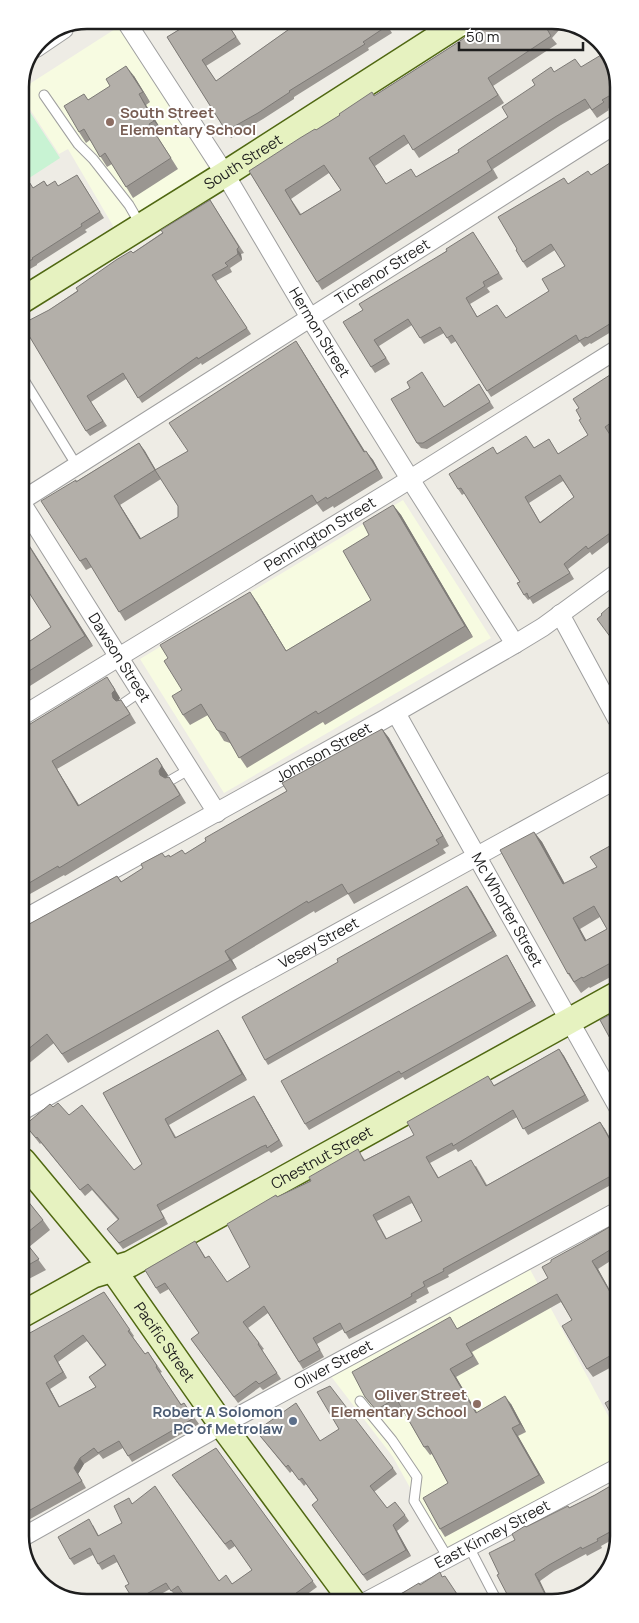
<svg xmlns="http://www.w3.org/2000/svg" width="639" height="1623" viewBox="0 0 639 1623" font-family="Manrope,sans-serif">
<rect width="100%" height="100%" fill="#eeece5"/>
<path fill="#f7fbe1" d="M126,22L214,178L119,236L68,149L59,154L20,94V90Z
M403,500L491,638L224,793L140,659Z
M525,1260L619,1436V1458L445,1551L393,1457L327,1371Z"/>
<path fill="#c8f3d3" d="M20,97L60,158L20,184Z"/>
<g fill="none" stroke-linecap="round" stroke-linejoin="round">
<defs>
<path id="lane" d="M44,95L78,144L93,159L129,205L140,224
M21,375L77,466
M124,703L140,692
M171,780L190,769
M360,1401L392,1440L417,1477L414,1501L448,1558
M469,1547L494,1595"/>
<g id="street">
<path id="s1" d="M125,20L225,174L310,318L410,479L515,644"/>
<path d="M36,48L64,29"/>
<path id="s2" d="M21,501L616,124"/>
<path id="s3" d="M21,502L217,813"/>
<path d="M560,614L617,719"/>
<path id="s4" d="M396,713L618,1107"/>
<path id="s5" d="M22,716L396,488L616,350"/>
<path id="s6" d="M22,920L383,720L515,644L543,627L617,573"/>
<path id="s7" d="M22,1111L228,993L617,779"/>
<path id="s8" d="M23,1537L222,1425L618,1211"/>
<path id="s9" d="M367,1601L619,1467"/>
</g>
<g id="secondary">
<path id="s10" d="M21,301L225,174L465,20"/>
<path id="s11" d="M23,1161L112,1268L222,1425L352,1601"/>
<path id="s12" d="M23,1314L93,1275L130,1264L618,994"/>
</g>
</defs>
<use href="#lane" stroke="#9f9f9f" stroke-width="11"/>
<use href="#street" stroke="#9f9f9f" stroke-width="20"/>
<use href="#secondary" stroke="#506812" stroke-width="28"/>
<use href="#lane" stroke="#fff" stroke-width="9"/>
<use href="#street" stroke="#fff" stroke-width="18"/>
<use href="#secondary" stroke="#e6f2c0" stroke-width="25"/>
</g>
<path fill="#9a9691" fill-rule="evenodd" d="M195,20H218L222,26L227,23L241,44L206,66L216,81L302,20H394L387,25L392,33L368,48L369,50L294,97V99L263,119L231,138L167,37Z
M270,20H277L272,23Z
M490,20H557L568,24L560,29L552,38L557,44L493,86L504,103L419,158L409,143L375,166L386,184L416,177L459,152L508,117L535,85L554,72L581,67L616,66V104L608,109L609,110L597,118L590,108L561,125L493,169L498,178L322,290L249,171L374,96L457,43ZM329,173L341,190L301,214L291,199Z
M134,76L150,102L146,105L162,131L156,134L178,169L133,198L112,164L107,167L90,140L86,143L79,132L88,100Z
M616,157V329L591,344L590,343L584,347L580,342L491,397L456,341L451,344L444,333L424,344L412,325L379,346L390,364L375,373L371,367L363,310L473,232L503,279L487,288L490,292L470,304L477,316L506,318L549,291L565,266L555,250L527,268L523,262L569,184L591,175L613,161Z
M20,180L33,188L44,181L48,186H58L81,181L104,218L85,230L87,232L37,264V265L21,274Z
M210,200L244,253L241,254L242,260L230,268L232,272L216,281L251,334L202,365L201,363L142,403L126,379L91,402L107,426L90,436L86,431L49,310Z
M296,341L365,452L373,460L383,478L334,508L333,506L323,512L317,504L125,621L92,567L86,570L80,561L77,481L139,443L156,470L188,451ZM161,479L178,506V517L141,539L120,505Z
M616,371V427L609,432L616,444L617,536L592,555L590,552L568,569L574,579L533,604L530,599L528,600L524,595L520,582L465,493L462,495L458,489L497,453L534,448L549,439L558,454L588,435L581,419L579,408ZM563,481L574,497L540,522L529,503Z
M479,384L494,408L427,449L421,448L417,443L410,388L444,407Z
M21,404L25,410L21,412Z
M393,505L401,515L473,637L325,725L323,722L247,768L230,743L224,741L208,715L190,725L183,715L182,690L168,658L257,602L286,651L371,600L369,535Z
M21,532L93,646L22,691L21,647L51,627L21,580Z
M113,686L120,698L118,700L127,708L136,723L57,769L79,805L157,758L168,775L166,778L175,785L186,803L65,876L64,875L30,894L28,892L22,895V729Z
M382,729L389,738L449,846L443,849L446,853L354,904L348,894L315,913L314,911L232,960L237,969L68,1063L54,1043L22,1069V928L117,876L122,882L165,857H170L185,854L287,791Z
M534,832L542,842L565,884L597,867L617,842L618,973L590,988L589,987L581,993L568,974ZM600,917L607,929L586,941L580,929Z
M471,891L497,936L268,1065L265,1060Z
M507,955L536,1006L405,1080L403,1077L309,1130L305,1124Z
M218,1030L247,1080L169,1125L176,1137L258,1102L283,1146L271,1153L269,1151L265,1153L161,1211L168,1224L123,1249L107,1229L118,1220L92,1190L85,1196L41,1143L40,1144L25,1125L53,1107L69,1115L134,1170L142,1164L103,1093Z
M559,1049L564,1056L589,1101L528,1135L517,1117L458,1152L456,1149L430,1163L439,1178L476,1166L487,1185L600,1122L618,1152V1181L448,1275L449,1277L427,1288L429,1293L416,1300L417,1302L372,1327L349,1339L343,1329L317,1344L324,1357L303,1369L268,1313L248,1328L264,1349L262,1350L281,1379L263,1390L260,1387L238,1403L191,1339L199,1333L169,1289L160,1294L156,1288L199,1247L206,1258L227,1282L250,1267L277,1197L362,1156L365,1160L414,1135L494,1085ZM412,1203L422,1221L387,1239L377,1221Z
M23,1195L43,1220L50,1230L29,1247L46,1270L23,1282Z
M618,1222V1256L598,1269L611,1292L618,1287L619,1363L593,1377L587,1369L572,1320L561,1302L472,1352L479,1364L456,1377L477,1413L511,1404L526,1432L518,1436L545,1483L445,1537L440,1529L448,1483L432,1454L430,1455L424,1447L401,1407L382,1418L365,1397L458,1328L548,1278L582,1243Z
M104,1292L134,1336L133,1337L145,1354L148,1352L162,1372L160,1373L181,1404L184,1403L199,1424L132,1462L123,1448L103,1459L99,1454L84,1464L78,1474L86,1488L23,1523V1339ZM87,1341L105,1365L89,1377L96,1387L60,1407L50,1389L67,1378L58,1362Z
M256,1431L320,1441L393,1468L397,1474L374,1492L387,1508L405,1515L409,1521L397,1531L411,1556L367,1581L312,1505L318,1501L306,1484L304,1486L292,1471L290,1473Z
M216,1448L317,1587L298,1601H285L284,1600L282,1601L188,1602L182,1592L176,1597L170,1589L147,1602L118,1603L130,1595L129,1584L117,1562L102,1570L93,1555L74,1565L70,1559L93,1525L99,1536L122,1523L132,1503L220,1581L232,1584L252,1570L235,1546L229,1550L176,1481Z
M619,1481V1536L601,1546L602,1548L587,1556L586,1554L554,1571L540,1581L508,1596L499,1574L515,1540L526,1527L569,1508L595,1495Z"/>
<path fill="#7d7a76" d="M126,66L134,76L150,102L143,92Z
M139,94L146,105L162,131L154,121Z
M237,249L241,254L242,260L238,254Z
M296,341L302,350L371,461L364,452Z
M139,443L145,451L161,479L155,470Z
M366,451L373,460L383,478L377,469Z
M114,496L120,505L147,548L140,539Z
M393,505L401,515L473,637L465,626Z
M21,532L93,646L85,636Z
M250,592L257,602L293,662L286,651Z
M107,677L120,698L118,701L119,706L113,698Z
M382,729L389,738L449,846L443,836Z
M157,758L168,775L165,780L160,775Z
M52,761L57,769L84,814L78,806Z
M534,832L542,842L571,895L563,884Z
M467,886L471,891L497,936L493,931Z
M573,918L580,929L593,952L585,941Z
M225,951L232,960L237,969L230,960Z
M507,955L510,960L536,1006L532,1001Z
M218,1030L222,1036L247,1080L242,1074Z
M559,1049L564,1056L589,1101L585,1095Z
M254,1096L258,1102L283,1146L279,1140Z
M600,1122L605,1129L618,1152V1154Z
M592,1261L598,1269L615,1300L610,1292Z
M54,1356L58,1362L67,1378L63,1372Z
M450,1369L456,1377L482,1421L476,1413Z
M46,1383L50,1389L63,1414L59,1407Z
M505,1396L511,1404L526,1432L520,1424Z
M512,1428L518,1436L545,1483L539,1475Z
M80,1458L84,1464L78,1474L86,1488L74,1468Z
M393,1525L397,1531L411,1556L406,1550Z
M535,1574L540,1581L549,1600H548Z"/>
<path fill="#b3afa9" stroke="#7d7a76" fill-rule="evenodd" d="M195,20H218L222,26L227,23L236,37L202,60L216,81L302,20H384L387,26L363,42L365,44L289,91L290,92L258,113L226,131L167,37Z
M490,20H556L547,29L551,36L488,78L498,95L413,150L404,135L369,158L386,184L411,169L416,177L459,152L458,150L508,117L502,107L535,85L532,80L551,67L554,72L575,59L581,67L606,52L616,66V92L602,100L604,102L592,110L585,99L555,117L487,161L492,170L317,282L249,171L300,138L315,129L316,130L340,115L339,114L372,92L374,96L457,43ZM324,165L341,190L300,215L285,190Z
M126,66L143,92L139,94L154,121L149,124L171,158L126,187L105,153L100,157L84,129L79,132L64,106L84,94L88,100L110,86L106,79Z
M616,157V320L587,338L586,337L579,341L576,335L487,391L452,335L447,338L440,327L420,338L408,319L374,340L386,358L371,367L343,322L363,310L359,304L447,251L446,249L473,232L499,273L483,282L485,286L466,298L477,317L497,305L506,318L549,291L542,279L565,266L551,244L523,262L516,250L517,249L498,217L564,178L568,184L588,171L591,175L613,161L612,159Z
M77,175L100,212L81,224L82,226L32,258L33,259L21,265L20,180L26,177L33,188L44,181L47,186L55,181L58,186Z
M210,200L239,247L237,249L238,254L225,263L228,266L212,275L247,328L198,359L197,357L138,398L123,373L87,396L103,421L86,431L22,324L49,310L78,291L76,288L116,260L131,251L133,253L163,233L161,230Z
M296,341L364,452L366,451L377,469L327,499L326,497L317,503L312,495L119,612L86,558L80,561L41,501L76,480V482L139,443L155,470L188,451L169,423ZM155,470L178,506V517L140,539L114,496Z
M616,371V419L605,427L616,444L617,528L588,549L586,546L564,564L570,573L529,598L527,593L524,595L517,583L520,582L461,488L458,489L449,474L493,447L497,454L526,436L534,448L549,439L558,454L588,435L579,420L581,419L576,410L579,408L573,399ZM560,475L574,497L540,523L525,497Z
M422,372L444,407L479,384L490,402L423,443H417L391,399L410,388L407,382Z
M393,505L465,626L318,714L316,711L239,758L225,733L217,730L201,704L183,715L172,696L182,690L164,661L168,658L160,645L250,592L286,651L371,600L343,551L369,535L363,523Z
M21,533L85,636L21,676V647L51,627L21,580Z
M617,600V646L597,619L602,615L601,614Z
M107,677L115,690L112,693L113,698L116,701L121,700L130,714L52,761L78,806L157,758L162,766L159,771L160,775L165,778L169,777L180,795L59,868L58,866L24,886L22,884V729Z
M382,729L443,836L436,840L439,844L348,894L342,884L308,903L307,901L225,951L230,960L62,1054L47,1034L22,1054V928L117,876L121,882L143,868L141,864L162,853L165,857L169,855L170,857L182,850L185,854L206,841L205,838L287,791L282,783Z
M534,832L563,884L597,867L590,857L617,842L618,959L583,978L582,977L574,982L569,973L568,974L500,850ZM594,906L607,929L585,941L573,918Z
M467,886L493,931L265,1060L242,1017L338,962L337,959Z
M507,955L532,1001L401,1074L399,1071L305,1124L281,1081Z
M618,1008V1053L600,1020L611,1014L610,1012Z
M218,1030L242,1074L165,1119L175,1138L254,1096L279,1140L267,1148L266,1145L261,1147L157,1205L164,1218L119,1243L107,1229L119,1219L88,1184L80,1190L37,1137L36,1138L25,1125L50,1104L53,1107L58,1103L69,1115L82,1105L134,1170L142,1164L103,1093Z
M559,1049L585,1095L523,1129L513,1110L453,1146L452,1143L426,1157L438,1178L471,1160L486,1186L600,1122L618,1154V1172L443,1269L444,1271L423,1282L425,1286L411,1294L412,1296L367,1321L345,1333L340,1323L313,1338L320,1350L299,1362L264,1306L243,1322L259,1343L258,1344L277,1373L259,1384L256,1381L234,1397L191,1339L199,1333L165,1283L156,1288L145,1270L195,1241L205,1258L209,1256L227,1282L250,1267L227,1224L276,1195L277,1197L311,1181L309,1177L358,1149L364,1161L414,1135L407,1122L488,1076L494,1086ZM409,1196L422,1221L386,1239L373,1215Z
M23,1195L43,1220L23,1236Z
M618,1222V1245L592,1261L610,1292L618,1287L619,1359L615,1353L587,1369L562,1326L572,1320L557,1294L466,1344L473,1356L450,1369L476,1413L505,1396L520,1424L512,1428L539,1475L440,1529L423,1498L448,1483L428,1446L424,1447L396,1398L376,1410L365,1397L352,1372L450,1317L457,1329L548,1278L542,1267L551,1262V1260L582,1243Z
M23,1239L39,1259L23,1268Z
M104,1292L115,1308L130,1330L128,1331L145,1354L148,1352L157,1366L156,1367L181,1405L184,1403L194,1418L128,1456L119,1441L98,1453L94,1448L80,1458L74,1468L82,1481L23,1514V1339L29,1336L28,1334ZM83,1335L106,1365L89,1377L96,1387L59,1407L46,1383L63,1372L54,1356Z
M330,1386L393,1468L370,1486L387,1508L395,1502L405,1515L393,1525L406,1550L363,1575L312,1505L318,1500L302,1478L299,1480L288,1465L286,1467L256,1431L296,1403L320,1441L339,1429L317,1392Z
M619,1395V1428L605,1403Z
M216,1448L313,1581L285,1601L280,1594L269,1602H188L178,1586L171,1591L166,1583L134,1601L125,1586L129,1584L114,1555L98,1564L90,1548L70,1559L58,1537L89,1519L98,1536L122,1523L114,1506L129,1498L132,1504L155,1486L219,1581L226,1575L232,1584L252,1570L231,1540L225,1544L172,1475Z
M619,1481V1527L597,1539L598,1541L582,1549L581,1547L549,1565L535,1574L548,1600H501L508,1596L497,1575L499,1574L489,1553L515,1540L512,1534L525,1526L526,1527L568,1506L569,1508L595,1495Z
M39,1568L52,1591L46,1589L33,1571Z
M440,1572L442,1577L445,1576L461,1600L392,1601L391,1600L419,1583L420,1585Z
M591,1587L581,1594V1593Z
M130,1595L134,1602L118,1603Z"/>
<g fill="#8d6e63" stroke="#fff" stroke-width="2">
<circle cx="110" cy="122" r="5"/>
<circle cx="477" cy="1404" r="5"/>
</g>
<circle fill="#5c6f8a" stroke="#fff" stroke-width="2" cx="293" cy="1421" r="5"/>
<g text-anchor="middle" stroke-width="4" stroke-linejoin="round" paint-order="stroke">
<g font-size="15" font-weight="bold" fill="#785e54" stroke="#fff" text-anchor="start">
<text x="120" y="118">South Street<tspan x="120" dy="17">Elementary School</tspan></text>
<text x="467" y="1400" text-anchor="end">Oliver Street<tspan x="467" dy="17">Elementary School</tspan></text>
</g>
<g font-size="15" fill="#1e1e1e" stroke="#fff">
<text dy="5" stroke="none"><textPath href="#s10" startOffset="262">South Street</textPath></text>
<text dy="5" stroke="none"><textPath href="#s2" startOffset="428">Tichenor Street</textPath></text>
<text dy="5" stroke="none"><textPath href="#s1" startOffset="368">Hermon Street</textPath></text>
<text dy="5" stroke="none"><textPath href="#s5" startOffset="349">Pennington Street</textPath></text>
<text dy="5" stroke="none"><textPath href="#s3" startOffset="184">Dawson Street</textPath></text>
<text dy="5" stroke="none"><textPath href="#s6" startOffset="345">Johnson Street</textPath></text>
<text dy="5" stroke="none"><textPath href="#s4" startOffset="226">Mc Whorter Street</textPath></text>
<text dy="5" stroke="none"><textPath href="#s7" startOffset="341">Vesey Street</textPath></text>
<text dy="5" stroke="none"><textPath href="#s12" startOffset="338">Chestnut Street</textPath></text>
<text dy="5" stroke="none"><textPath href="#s11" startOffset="230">Pacific Street</textPath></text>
<text dy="5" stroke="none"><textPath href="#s8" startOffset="355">Oliver Street</textPath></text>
<text dy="5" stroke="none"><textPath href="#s9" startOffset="142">East Kinney Street</textPath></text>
</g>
<g font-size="15" font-weight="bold" fill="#4e5e75" stroke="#fff" text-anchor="end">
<text x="283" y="1417">Robert A Solomon<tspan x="283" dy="17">PC of Metrolaw</tspan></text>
</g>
</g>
<path d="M0 0H639V1623H0ZM87 29H552A58 58 0 0 1 610 87V1536A58 58 0 0 1 552 1594H87A58 58 0 0 1 29 1536V87A58 58 0 0 1 87 29Z" fill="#fff" fill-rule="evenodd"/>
<path fill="none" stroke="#1e1e1e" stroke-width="2.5" d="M87 29H552A58 58 0 0 1 610 87V1536A58 58 0 0 1 552 1594H87A58 58 0 0 1 29 1536V87A58 58 0 0 1 87 29Z"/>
<path d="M459 42v8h124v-8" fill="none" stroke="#1e1e1e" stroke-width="2.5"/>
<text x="466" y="42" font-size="15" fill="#1e1e1e" stroke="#ffffff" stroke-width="4" paint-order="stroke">50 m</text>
</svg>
